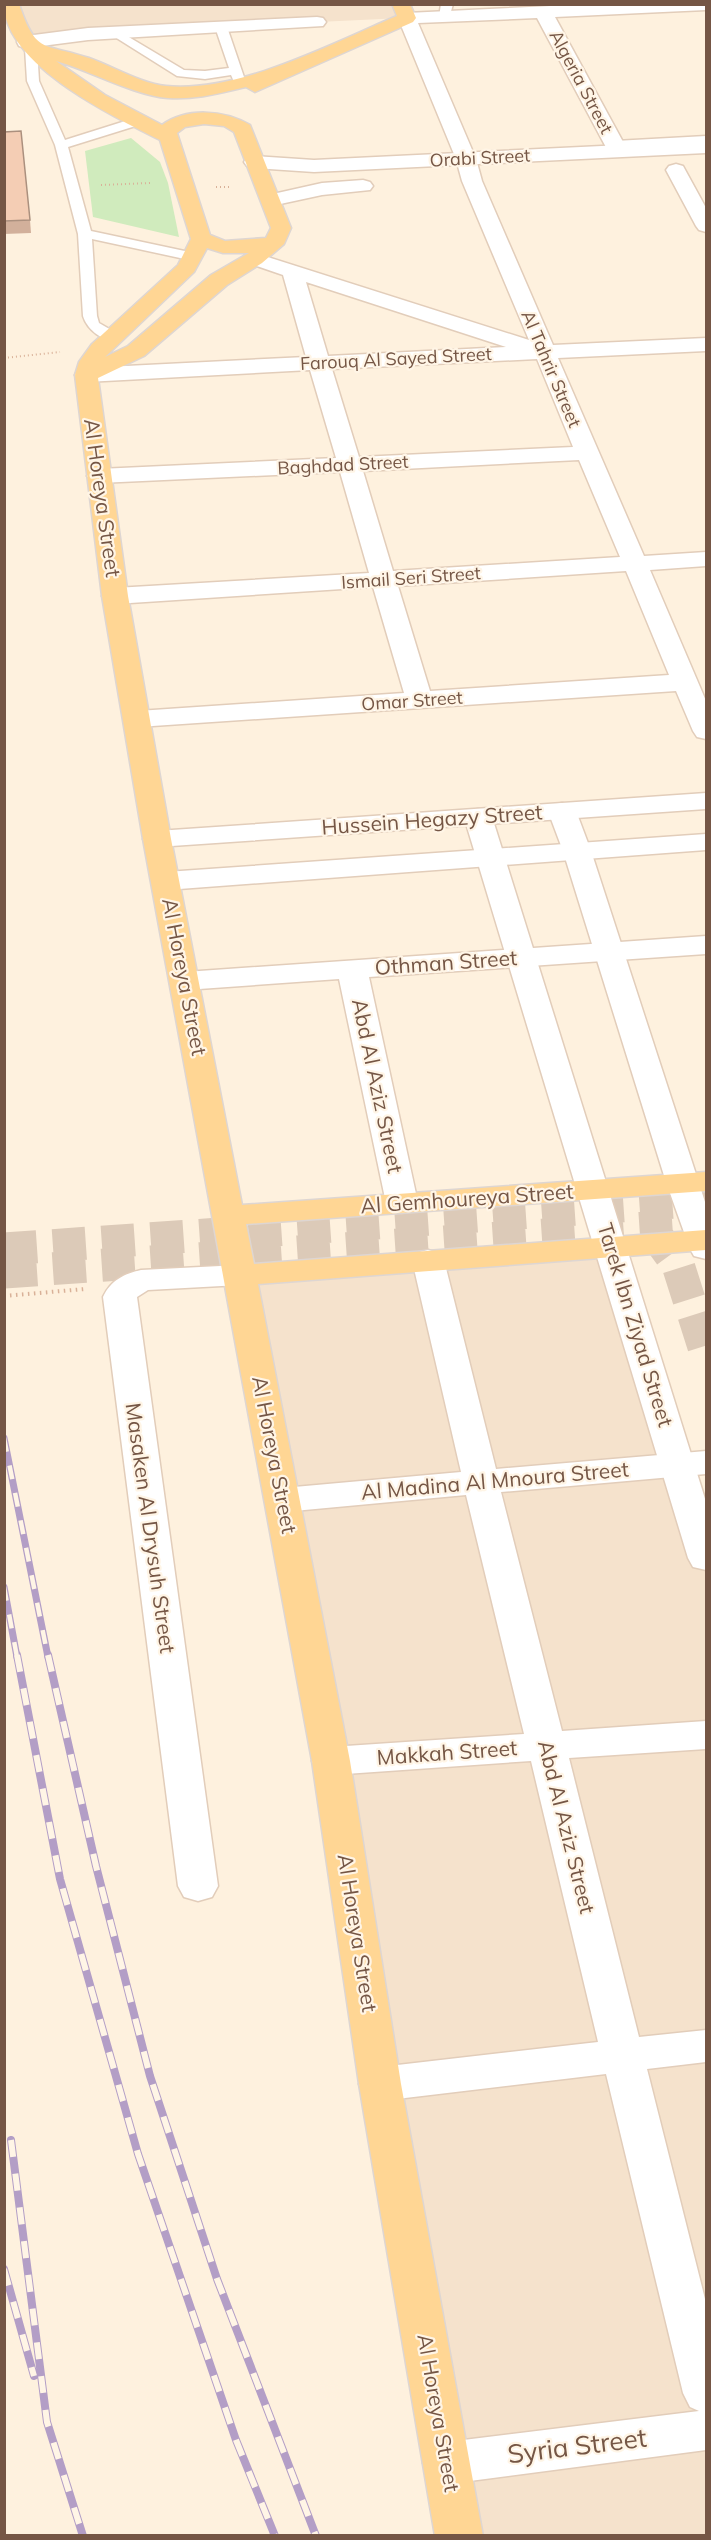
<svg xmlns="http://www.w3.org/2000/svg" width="711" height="2540" viewBox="0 0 711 2540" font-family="Mulish,sans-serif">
<rect width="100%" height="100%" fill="#fef1de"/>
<path fill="#f5e2cc" d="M398,4L403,18L86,33L27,41L12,5Z
M610,1248L706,1574V2535H462L243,1277Z"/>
<path fill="#d0ebbd" d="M131,138L160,162L168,183L179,237L93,217L85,151Z"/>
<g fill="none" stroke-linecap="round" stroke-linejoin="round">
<path stroke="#dccab8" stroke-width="33" stroke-dasharray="33 16" stroke-linecap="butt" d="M651,1228L678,1265L706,1353
M4,1249L706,1200
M4,1272L706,1224"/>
<defs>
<path id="service" d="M441,4H453L449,19L445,20L439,17Z
M221,24L227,27L246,83L244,86H236L231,75L205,79L177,76L107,32L113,28L117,30L184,70L205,71L229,68L215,27Z
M31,44L37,48L39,81L65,140L138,117L144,121L142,124L68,147L91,231L194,253L201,257L194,261L92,239L97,316L99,323L118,334L120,337L118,340C103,343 87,329 83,316L78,234L55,145L27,81L25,48Z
M706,136V144L615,149L609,145L615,141Z"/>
<path id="minor" d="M593,4H706V10L555,17L628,151L625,155H611L608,151L537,18L418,23L476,159L482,181L553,345L706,338V351L558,358L644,556L706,552V566L650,570L706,701V739L697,737L693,731L676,691L138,727L129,725L125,719L129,713L138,711L404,693L373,587L115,604L106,601L102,596L106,591L115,588L369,573L340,472L99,483L91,481L87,476L91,471L99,469L336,458L310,370L86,382L78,380L75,375L78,370L86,368L306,357L283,275L248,263L244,259L248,255L255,253L529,340L462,181L456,159L398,18L401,14L407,13ZM306,282L506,347L328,356ZM537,359L573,447L359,457L332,369ZM579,460L620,557L393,571L363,471ZM626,571L669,675L430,691L398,586Z
M317,17L323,18L326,22L323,26L88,40L26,48L19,46L17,42L19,38L26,36L88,28Z
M676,164L683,166L706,208V232L699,230L696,226L666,170L669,166Z
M706,793V809L157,847L147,845L143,839L147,833L157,831Z
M706,834V850L166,890L156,887L152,881L156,875L166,872Z
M706,936V954L369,977L418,1203L413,1210L402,1213L391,1210L386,1203L339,979L185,990L175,987L170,981L175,975L185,972Z
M428,1250L440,1253L444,1260L496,1469L706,1451V1474L501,1492L562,1731L706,1721V1749L569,1758L639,2037L706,2030V2062L647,2069L706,2303V2450L447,2484L430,2478L423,2463L430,2448L447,2442L699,2411L690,2407L683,2393L606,2074L380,2101L365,2096L359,2084L365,2072L380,2067L598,2042L531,1761L331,1775L317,1771L312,1761L317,1751L331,1747L524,1734L466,1495L283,1512L270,1508L265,1500L270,1492L283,1488L461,1472L412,1260L416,1253Z
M240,1265L252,1268L257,1275L252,1282L240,1285L148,1290L137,1297L218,1886L212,1897L198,1901L184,1897L178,1886L103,1297C111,1280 124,1274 141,1270Z"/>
<path id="tertiary" d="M706,141V153L314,172L254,168L247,166L244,162L247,158L254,156L314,160Z
M363,180L370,182L373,186L370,190L322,195L271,206L264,204L261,200L264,196L322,183Z
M562,803L572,805L576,811L591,851L706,1205V1259L694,1256L690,1249L666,1182L563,851L548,811L552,805Z
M478,809L488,811L492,817L706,1502V1570L693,1567L688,1558L464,817L468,811Z"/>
<path id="primary" d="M4,4H19C36,55 44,43 89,58C112,66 142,84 166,86C239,93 331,44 397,16L392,4H410L416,18L413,22L255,92L246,87C220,93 195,100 168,98C133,95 91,71 56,61L105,95L162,125C187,107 224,110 250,125L291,228L284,244L262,263L227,285L144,356L98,378L128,596L171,839L242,1205L706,1172V1191L246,1224L254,1264L706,1230V1250L258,1284L350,1761L401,2084L483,2536H435L359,2084L312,1761L143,839L102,596L75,375L79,362L92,344L178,265L191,239L160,140C112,116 4,64 4,4ZM204,124L224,126L234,132L271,228L266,238L225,241L210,235L177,133L185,127ZM207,248L223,253H249L211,275L128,346L105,357L194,272Z"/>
</defs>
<use href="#service" stroke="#e2cdba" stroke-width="3"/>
<use href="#minor" stroke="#e2cdba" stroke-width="3"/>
<use href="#tertiary" stroke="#e2cdba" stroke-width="3"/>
<use href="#primary" stroke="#ded6d2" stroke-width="3"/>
<path stroke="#d9b198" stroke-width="2" stroke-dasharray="1 3" stroke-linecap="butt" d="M101,185L150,183
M216,187H232
M4,358L60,352"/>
<path stroke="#d9b198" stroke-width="4" stroke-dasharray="1.5 4.5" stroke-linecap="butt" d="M4,1296L85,1289"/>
<use href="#service" fill="#fff" fill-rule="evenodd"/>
<use href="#minor" fill="#fff" fill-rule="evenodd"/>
<use href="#tertiary" fill="#fff" fill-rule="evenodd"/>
<use href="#primary" fill="#ffd694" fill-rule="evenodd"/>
<defs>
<path id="rail-far1" d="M4,1438L48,1657
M4,1587L17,1657"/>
<path id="rail" d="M17,1655L60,1879L138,2154L236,2440L275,2536
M48,1655L96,1866L150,2076L217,2279L316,2536
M11,2140L47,2422L83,2536
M4,2269L34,2376"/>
</defs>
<use href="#rail-far1" stroke="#b39ec6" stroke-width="7"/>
<use href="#rail" stroke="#b39ec6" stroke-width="8"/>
<use href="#rail-far1" stroke="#fff5e6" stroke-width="4.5" stroke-dasharray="14" stroke-linecap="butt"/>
<use href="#rail" stroke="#fff5e6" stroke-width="6" stroke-dasharray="17" stroke-linecap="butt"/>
</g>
<path fill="#d2b09b" d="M4,132L30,220L31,233L4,234Z"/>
<path fill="#f4cdb4" stroke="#ab907e" stroke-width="1.5" d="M21,131L30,220L4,221V132Z"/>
<g text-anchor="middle" stroke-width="4.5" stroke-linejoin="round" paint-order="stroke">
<g font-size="18" fill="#755645" stroke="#fff5e6">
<text transform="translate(581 82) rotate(62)" y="6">Algeria Street</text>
<text transform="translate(480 158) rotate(-3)" y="6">Orabi Street</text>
<text transform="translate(396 359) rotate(-3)" y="6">Farouq Al Sayed Street</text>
<text transform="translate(551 369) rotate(67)" y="6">Al Tahrir Street</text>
<text transform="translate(343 465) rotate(-3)" y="6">Baghdad Street</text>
<text transform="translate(411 578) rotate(-4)" y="6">Ismail Seri Street</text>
<text transform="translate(412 701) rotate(-4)" y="6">Omar Street</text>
</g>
<g font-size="21" fill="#755645" stroke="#fff5e6">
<text transform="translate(102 498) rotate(82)" y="7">Al Horeya Street</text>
<text transform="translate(432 820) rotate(-4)" y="7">Hussein Hegazy Street</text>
<text transform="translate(446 963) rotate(-4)" y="7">Othman Street</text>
<text transform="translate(184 977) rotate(79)" y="7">Al Horeya Street</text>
<text transform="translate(377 1086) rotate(78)" y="7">Abd Al Aziz Street</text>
<text transform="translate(467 1199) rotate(-4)" y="7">Al Gemhoureya Street</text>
<text transform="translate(635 1325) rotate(73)" y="7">Tarek Ibn Ziyad Street</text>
<text transform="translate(274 1455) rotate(79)" y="7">Al Horeya Street</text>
<text transform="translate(495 1481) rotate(-5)" y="7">Al Madina Al Mnoura Street</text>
<text transform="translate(150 1528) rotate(82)" y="7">Masaken Al Drysuh Street</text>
<text transform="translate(447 1753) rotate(-4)" y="7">Makkah Street</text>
<text transform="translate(566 1827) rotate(76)" y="7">Abd Al Aziz Street</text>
<text transform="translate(357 1933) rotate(81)" y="7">Al Horeya Street</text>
<text transform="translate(438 2413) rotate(80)" y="7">Al Horeya Street</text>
</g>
<g font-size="26" fill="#755645" stroke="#fff5e6">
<text transform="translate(577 2446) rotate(-7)" y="9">Syria Street</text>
</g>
</g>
<rect width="711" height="2540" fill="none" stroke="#755645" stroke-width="12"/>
</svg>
